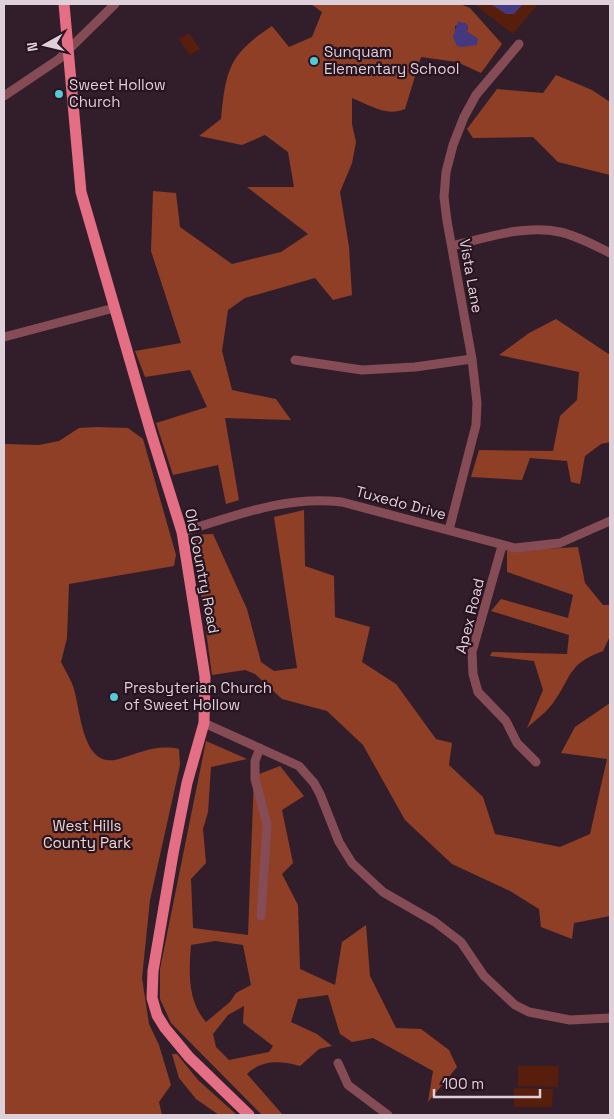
<svg xmlns="http://www.w3.org/2000/svg" width="614" height="1119" viewBox="0 0 614 1119" font-family="'Space Grotesk',sans-serif">
<rect width="100%" height="100%" fill="#321e2a"/>
<path fill="#571e0b" d="M474,4H538L513,34Z
M189,33L200,49L190,55L179,39Z
M518,1066H559L558,1087L518,1086Z
M514,1088L553,1089L552,1107H514Z"/>
<path fill="#8f3f26" fill-rule="evenodd" d="M311,4H460L470,8L502,44L481,73L457,62L421,57L405,109C386,117 370,105 352,98V124L356,142L352,163L340,192L349,247L352,295L333,300L315,278L245,298L228,310L222,351L232,390L276,399L291,420L225,418L239,500L226,504L218,465L173,475L156,423L207,407L190,370L145,377L135,351L181,343L151,251L153,191L176,193L180,227L232,264L281,252L308,234L247,187H294L288,152L265,135L242,145L199,136L221,119C226,70 228,55 272,26L289,47L312,37L322,12ZM464,23L468,26L467,32L478,39L453,37L456,34L455,26Z
M556,75L592,90L610,102V175L558,162L533,137L473,138L467,129L497,89L543,93Z
M556,319L610,355V442L601,444L585,456L580,484L571,482L567,461L530,458L522,480L471,477L479,450L553,451L560,416L577,400L579,372L499,355L529,333Z
M97,427L128,428L143,439L176,555L174,566L69,584L67,638L61,662C65,670 70,678 73,686C81,708 81,770 119,759C139,753 157,744 179,749L180,765L150,900L142,978L149,1024L159,1045L171,1085L159,1102L162,1115H4V444L39,445L59,441L79,428Z
M304,510L305,566L334,576L335,617L370,627L362,662L396,684L436,739L452,743L449,765L483,797L495,834L560,847L590,834L607,759L561,753L575,727L610,703V916L574,923L572,939L541,927L539,909L510,891L452,864L405,820L363,745L327,711L282,699L255,674L245,670L212,675L193,535L213,534L247,609L261,662L274,671L297,668L274,517Z
M578,547L585,583L603,605H610V636L603,651C567,664 572,677 553,703C546,713 535,720 527,728L543,690L534,661L490,656L492,652L567,654L569,635L491,611L501,599L568,618L573,595L507,572V551Z
M206,741L247,759L211,767L208,812L203,829L206,863L191,879L193,928L248,935L254,776L280,766L304,796L282,810L293,863L282,874L298,905L300,969L335,985L342,942L366,925L370,976L396,1028L421,1029L449,1050L457,1067L428,1102L433,1071L373,1038L352,1042L340,1034L328,995L298,999L291,1022L317,1034L332,1046L319,1049L300,1066C282,1061 262,1059 247,1074L283,1115H262L171,1023L160,999V969ZM215,941L243,945L251,985L236,993L230,1002L206,1022C187,1001 189,971 191,945ZM244,1006L243,1023L273,1046L269,1052L229,1060L216,1047L213,1034L228,1015Z
M172,1054H177L198,1080L237,1115H219L196,1099L179,1078Z"/>
<path fill="#443980" d="M491,4H523L514,14H506Z
M458,21L468,25L467,32L478,39L477,45L462,47L457,46L453,37Z"/>
<g fill="none" stroke-linecap="round" stroke-linejoin="round">
<path stroke="#854c55" stroke-width="9" d="M4,96L59,59L115,4
M452,246C486,238 525,224 560,232C578,236 594,245 610,253
M4,337L114,308
M295,360L362,370L415,367L472,359
M449,530L476,425L477,403L472,359L447,221L444,197L446,172L453,145L464,117L476,95L519,44
M182,532C235,516 286,495 342,502L515,548L560,543L610,521
M502,546L472,652L473,674L478,692L506,721L517,743L536,762
M204,723L299,766L314,783L320,794L339,842L352,863L383,892L435,922L461,942L484,976L515,1005L529,1012L570,1020L610,1018
M260,748L255,761V779L267,824L261,916
M338,1063L348,1085L388,1115"/>
<path stroke="#e46e84" stroke-width="11" d="M64,4L81,192L151,433L182,532L205,677L204,723L187,783L173,854L153,971L152,998L157,1015L165,1028L189,1057L249,1115"/>
</g>
<g fill="#52cbd7" stroke="#281420" stroke-width="2">
<circle cx="314" cy="61" r="5"/>
<circle cx="59" cy="94" r="5"/>
<circle cx="114" cy="697" r="5"/>
</g>
<g text-anchor="middle" stroke-width="4.5" stroke-linejoin="round" paint-order="stroke">
<g font-size="15" fill="#ded0d8" stroke="#281420" text-anchor="start">
<text x="324" y="57">Sunquam<tspan x="324" dy="17">Elementary School</tspan></text>
<text x="69" y="90">Sweet Hollow<tspan x="69" dy="17">Church</tspan></text>
<text x="124" y="693">Presbyterian Church<tspan x="124" dy="17">of Sweet Hollow</tspan></text>
</g>
<g font-size="15" fill="#ded0d8" stroke="#281420">
<text transform="translate(471 276) rotate(80)" y="5">Vista Lane</text>
<text transform="translate(401 503) rotate(15)" y="5">Tuxedo Drive</text>
<text transform="translate(202 571) rotate(79)" y="5">Old Country Road</text>
<text transform="translate(470 616) rotate(-76)" y="5">Apex Road</text>
</g>
<g font-size="15" fill="#eed6ce" stroke="#281420">
<text x="87" y="831">West Hills<tspan x="87" dy="17">County Park</tspan></text>
</g>
</g>
<rect width="614" height="1119" fill="none" stroke="#ded0d8" stroke-width="10"/>
<g transform="translate(45 45) rotate(262)" stroke="#281420" stroke-width="4" paint-order="stroke">
<path d="M0-4L9 19L0 12L-9 19Z" fill="#ded0d8"/>
<text y="-8" font-size="14" font-weight="bold" text-anchor="middle" fill="#ded0d8">N</text>
</g>
<path d="M434 1089v8h106v-8" fill="none" stroke="#ded0d8" stroke-width="2.5"/>
<text x="442" y="1089" font-size="15" fill="#ded0d8" stroke="#281420" stroke-width="4" paint-order="stroke">100 m</text>
</svg>
